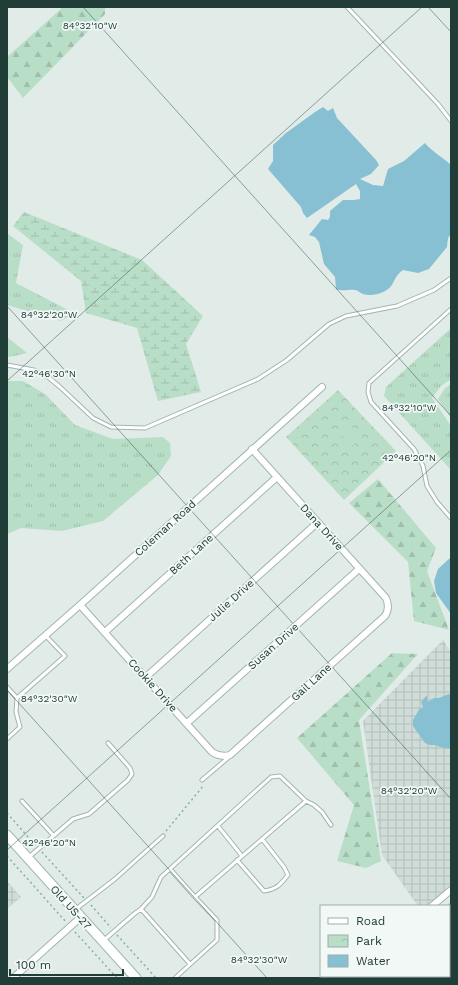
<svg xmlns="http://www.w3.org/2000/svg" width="458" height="985" viewBox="0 0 458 985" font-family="'Work Sans',sans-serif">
<defs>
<pattern id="industrial-grid" width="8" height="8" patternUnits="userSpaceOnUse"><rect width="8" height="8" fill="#cfdcd7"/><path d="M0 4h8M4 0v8" fill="none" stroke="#b1beb9"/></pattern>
<pattern id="grass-tufts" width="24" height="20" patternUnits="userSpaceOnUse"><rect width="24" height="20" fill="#b9dec7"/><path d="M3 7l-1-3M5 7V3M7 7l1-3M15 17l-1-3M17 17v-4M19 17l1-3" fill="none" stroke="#9fbfac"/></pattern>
<pattern id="forest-firs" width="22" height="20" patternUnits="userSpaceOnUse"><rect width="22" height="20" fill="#b9dec7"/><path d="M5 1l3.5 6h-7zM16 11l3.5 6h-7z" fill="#9fbfac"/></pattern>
<pattern id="wetland-marsh" width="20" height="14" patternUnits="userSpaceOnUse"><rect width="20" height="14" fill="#b9dec7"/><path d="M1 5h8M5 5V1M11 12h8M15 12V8" fill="none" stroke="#9fbfac"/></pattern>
<pattern id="park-crowns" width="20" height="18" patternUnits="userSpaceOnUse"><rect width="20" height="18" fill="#b9dec7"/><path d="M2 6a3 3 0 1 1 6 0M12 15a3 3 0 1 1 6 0" fill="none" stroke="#9fbfac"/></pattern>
</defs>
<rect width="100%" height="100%" fill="#e1ece8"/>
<path fill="url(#industrial-grid)" d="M443,640L451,652V894L438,906H418L382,855L363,721Z
M7,881L21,897L7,909Z"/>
<path fill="url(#grass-tufts)" d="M8,234L23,245L16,283L74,313L61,321L7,305Z
M451,328V379L441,386L432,398L451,426V470L384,396L386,387Z
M7,337L27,353L10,357L7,356Z
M7,381H23L45,394L75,425L113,439L163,437L170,443L171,456L158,475L103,521L62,531L21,528L7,534Z
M451,384V418L438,399L445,388Z"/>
<path fill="url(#forest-firs)" d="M63,7H105V14L23,98L7,77V57Z
M378,479L436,548L427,571L449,630L414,621L408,562L349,503Z
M392,653L418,654L359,720L381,861L366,868L337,861L354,805L297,738Z
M451,901V972L449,970V906H446Z"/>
<path fill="url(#wetland-marsh)" d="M24,212L142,260L203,316L186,344L201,392L158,401L137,328L86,313L81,281L13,226Z"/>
<path fill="url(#park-crowns)" d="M338,390L396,451L344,500L286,437Z"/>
<path fill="#b9dec7" d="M352,427L362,437L351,447L342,436Z"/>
<path fill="#87c0d3" d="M323,107L328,111L333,108L337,118L376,160L379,165L371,174L360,179L373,185L383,186L388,169L404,161L425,143C432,152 443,157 451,165V234L448,238L447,247L429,269L418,273L403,270C397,274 395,279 392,285C386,293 373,297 363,294C360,293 358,290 355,290C348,289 343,292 336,289L335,277L324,264L319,242L315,237L309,235L322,219L328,220L330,217V211L343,200H354L360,199V191L356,184L307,218L303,213L301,207L268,169L273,161V145L286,133L315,112Z
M451,557V614L436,593L434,581L438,569Z
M449,694H451V749L440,747L435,745H430L425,743L413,726V720L420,708L422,709L423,707L421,702L427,695V700L428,702L434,698H439Z"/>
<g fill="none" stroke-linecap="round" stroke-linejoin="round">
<defs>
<path id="service" d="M347,7L438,104L451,121
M451,309L369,383L368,392L371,402L414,449L423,466L427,486L437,502L451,518
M7,365L34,370L48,377L60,387L93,418L111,427L145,428L258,379L287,360L329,324L346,316L397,306L434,290L451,278
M7,687L17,698L16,712L20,727L7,739
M17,698L65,656L45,635
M202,780L229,757
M22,801L54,836
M218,826L242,856
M29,857L73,819L89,814L128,780L132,774L130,768L108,743
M237,860L264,891C277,889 280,885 288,875L284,867L262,839
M170,869L195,897
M76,909L115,879L163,836
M141,909L190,964
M103,941L134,914L141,909L152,897L161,877L271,777L280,776L306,801L314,805L322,812L331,825
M175,978L217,940V920L195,897L306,801"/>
<path id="minor" d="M80,605L212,752C218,756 223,757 230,755L385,616C389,610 389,605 386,598L252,449
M105,632L277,477
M7,669L80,605L322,387
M146,677L317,523
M187,723L359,569
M432,906L451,890
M13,978L81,917
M348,978L350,976"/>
<path id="secondary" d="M7,835L136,978"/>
</defs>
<use href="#service" stroke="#a4b4b0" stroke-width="5"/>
<use href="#minor" stroke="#a4b4b0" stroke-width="8"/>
<use href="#secondary" stroke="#9fb8b2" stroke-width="11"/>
<path stroke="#80b1a6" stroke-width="1.5" stroke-dasharray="2 3" stroke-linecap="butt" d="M7,813L35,845
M166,831L204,785
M42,852L84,898
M7,856L66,922
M91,905L111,928
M75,932L117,978
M117,935L156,978"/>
<use href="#service" stroke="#fff" stroke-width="3"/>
<use href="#minor" stroke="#fff" stroke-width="6"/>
<use href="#secondary" stroke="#fff" stroke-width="9"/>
</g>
<path fill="none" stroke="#213d38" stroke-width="1" stroke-opacity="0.45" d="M83,7L451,416M428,7L451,32M7,306L451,799M7,381L422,7M7,690L267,978M7,850L451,450M449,920L451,918M385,978L387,976"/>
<g text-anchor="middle" stroke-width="3.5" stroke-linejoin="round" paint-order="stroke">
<g font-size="11" fill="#213d38" stroke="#f1f8f6">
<text transform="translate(322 527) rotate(48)" y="4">Dana Drive</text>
<text transform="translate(165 528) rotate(-42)" y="4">Coleman Road</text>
<text transform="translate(191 554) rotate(-42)" y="4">Beth Lane</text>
<text transform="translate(231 600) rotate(-42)" y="4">Julie Drive</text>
<text transform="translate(273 646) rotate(-42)" y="4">Susan Drive</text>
<text transform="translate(311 682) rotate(-42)" y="4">Gail Lane</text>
<text transform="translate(153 685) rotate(48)" y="4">Cookie Drive</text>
<text transform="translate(71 907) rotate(48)" y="4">Old US-27</text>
</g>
</g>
<g font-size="10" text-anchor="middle" fill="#213d38" stroke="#f1f8f6" stroke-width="3.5" stroke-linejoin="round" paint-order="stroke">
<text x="90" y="29">84°32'10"W</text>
<text x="49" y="318">84°32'20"W</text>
<text x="49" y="377">42°46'30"N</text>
<text x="409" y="411">84°32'10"W</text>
<text x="409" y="461">42°46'20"N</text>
<text x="49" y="702">84°32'30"W</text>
<text x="409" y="794">84°32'20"W</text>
<text x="49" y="846">42°46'20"N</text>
<text x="259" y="963">84°32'30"W</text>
</g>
<rect width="458" height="985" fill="none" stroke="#213d38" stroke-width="16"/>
<rect x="320" y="905" width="130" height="72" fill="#f1f8f6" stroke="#9eadaa"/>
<rect x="328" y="918" width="20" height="6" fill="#ffffff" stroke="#9eadaa"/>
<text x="356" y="925" font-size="12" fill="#213d38">Road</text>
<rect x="328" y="935" width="20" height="12" fill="url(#park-crowns)" stroke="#9eadaa"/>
<text x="356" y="945" font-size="12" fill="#213d38">Park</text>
<rect x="328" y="955" width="20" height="12" fill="#87c0d3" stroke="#9eadaa"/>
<text x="356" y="965" font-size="12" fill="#213d38">Water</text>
<path d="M10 969v6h113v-6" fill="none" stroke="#213d38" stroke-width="2"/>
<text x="16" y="969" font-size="12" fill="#213d38" stroke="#f1f8f6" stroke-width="3" paint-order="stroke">100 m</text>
</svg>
